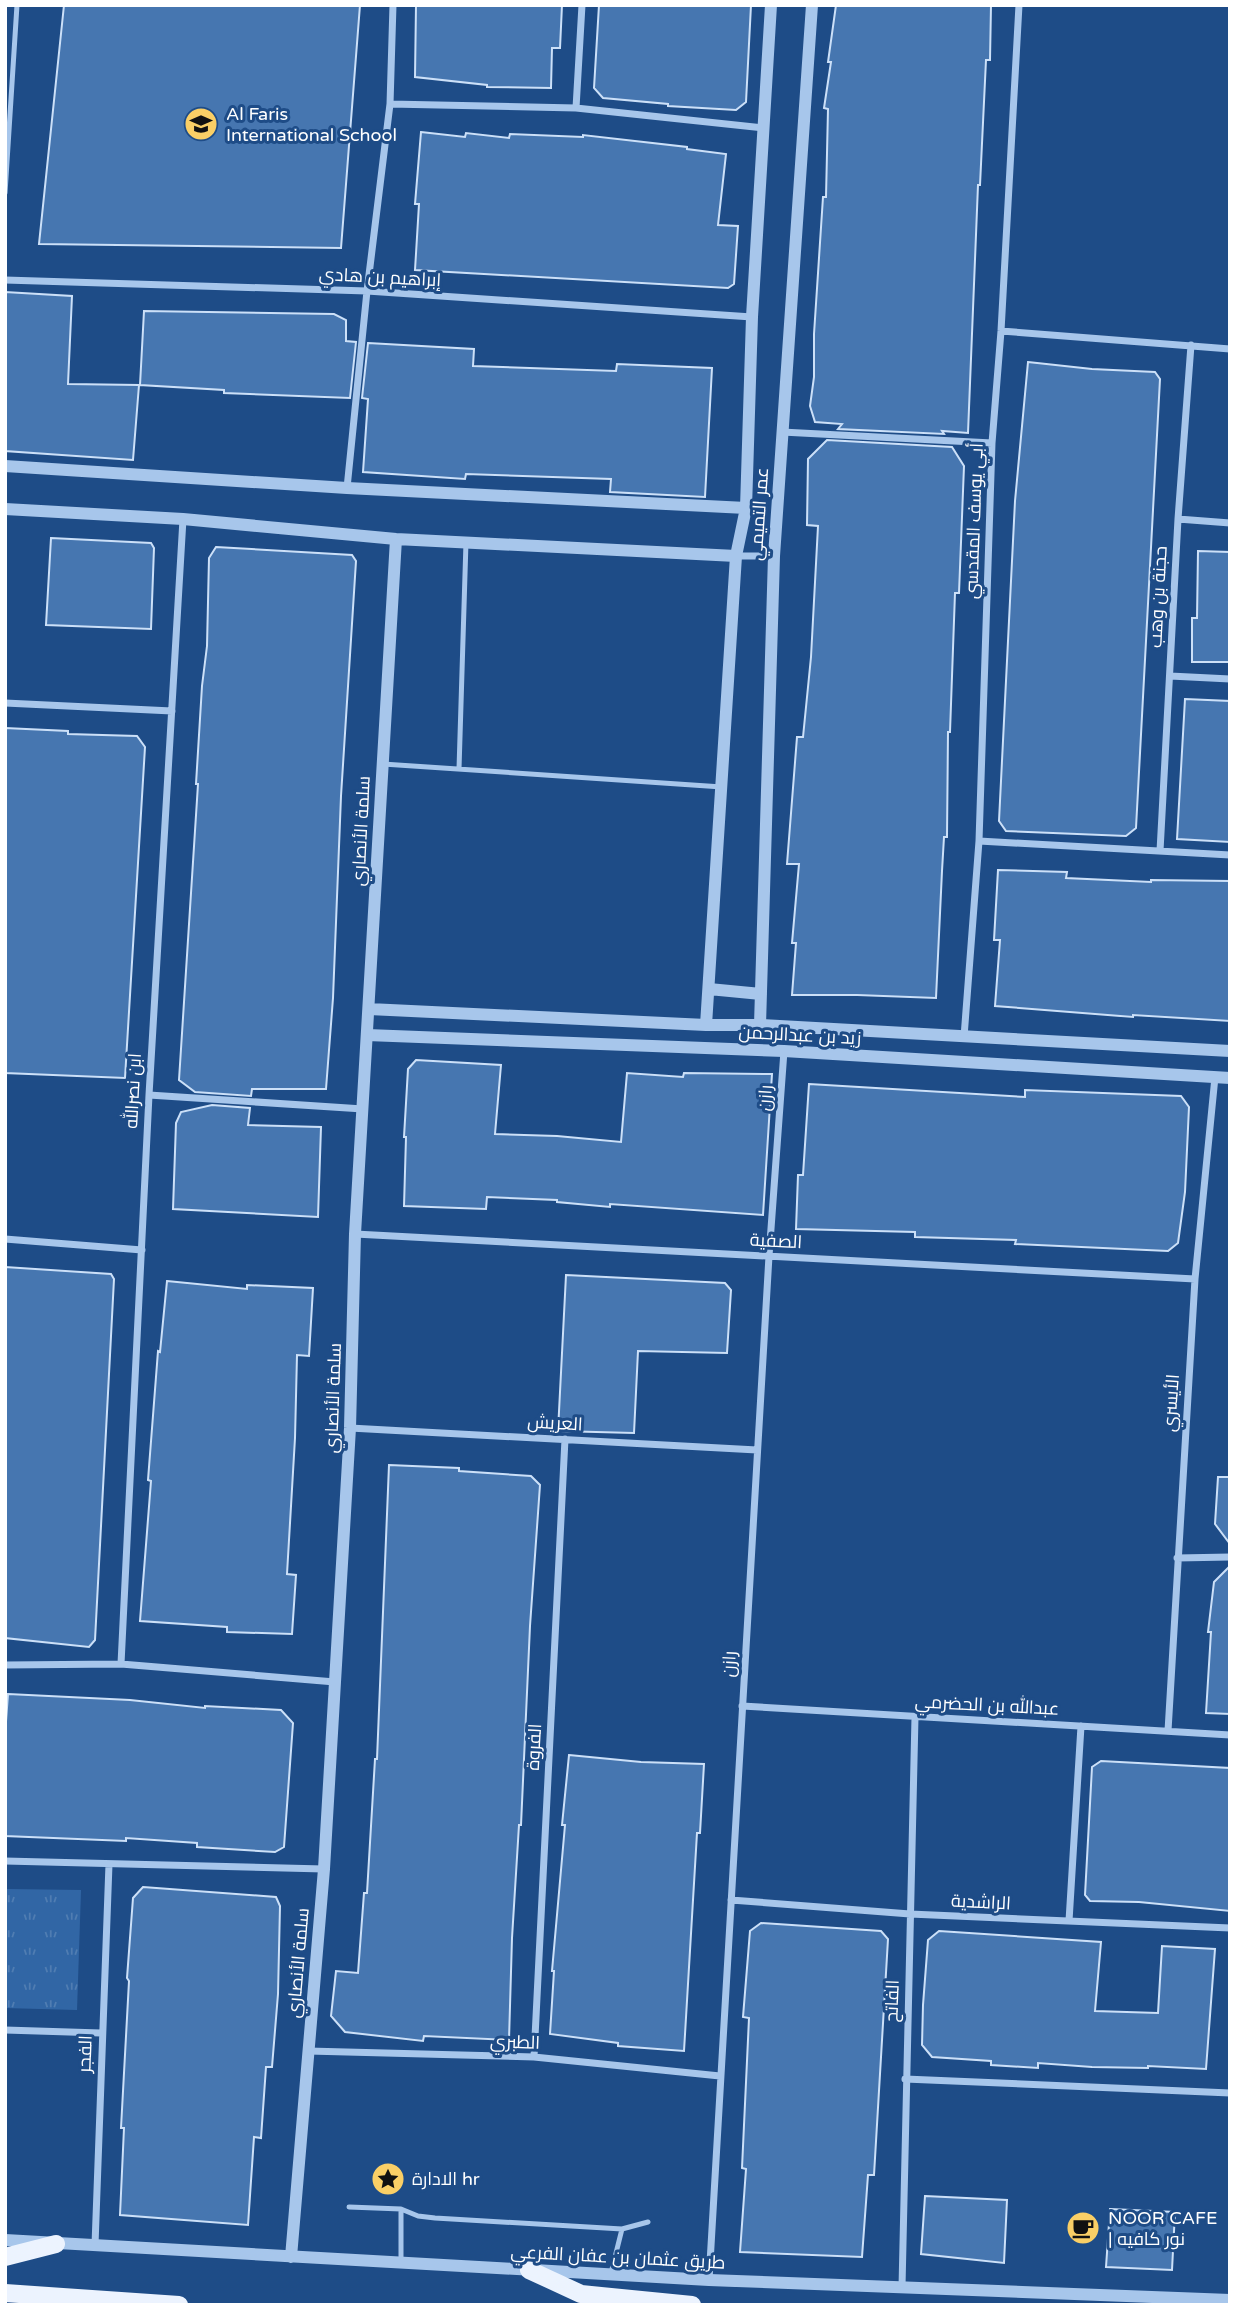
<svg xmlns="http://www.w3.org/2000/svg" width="1235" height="2310" viewBox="0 0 1235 2310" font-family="'Varela Round',Cairo,sans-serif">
<defs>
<pattern id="park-tufts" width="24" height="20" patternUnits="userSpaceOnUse" patternTransform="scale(1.75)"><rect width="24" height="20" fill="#3166a5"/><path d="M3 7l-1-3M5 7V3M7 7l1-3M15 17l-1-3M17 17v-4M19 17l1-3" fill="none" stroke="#507db2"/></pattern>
</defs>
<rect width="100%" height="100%" fill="#1e4c87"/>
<path fill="url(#park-tufts)" d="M5,1889L81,1890L77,2010L5,2008Z"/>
<path fill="#4676b0" stroke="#cce0f8" stroke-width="2" d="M64,5H360L341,248L39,244Z
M416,5H562L560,48H552L551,88L487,87V85L415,77Z
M599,5H751L746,102L736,110L668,106V104L603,98L594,88Z
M836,5H991L990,60H986L980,185H978L968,433L942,431L944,434L838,429L842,424L815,422L810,406L814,377V334L823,197H826L828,109L824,108L831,62H828Z
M421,132L465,137L466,133L509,138L510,134L583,137V135L687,147V149L726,154L718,225L738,226L734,284L728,288L415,270L419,204H415Z
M5,292L72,296L68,384L139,385L133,460L5,451Z
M144,311L334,314L346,320V341L356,342L350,398L224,393V390L140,385Z
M368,343L474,349L473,366L616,371L617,364L712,368L705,497L610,492L611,479L466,474L465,479L363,472L368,399L362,398Z
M1028,362L1092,369L1155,372L1160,379L1136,828L1126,836L1006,831L999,821L1015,501Z
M827,440L952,447L964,466L959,593H955L950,732H948L947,837H944L942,871L936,998L857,995H792L796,943H792L799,864H787L797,737H803L811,657L818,526L807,525L808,459Z
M51,538L151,543L154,548L151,629L46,625Z
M216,547L352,555L356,561L341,796L333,998L326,1089H252L251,1096L195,1092L179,1080L198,784H196L202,686L207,646L209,558Z
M1198,551L1230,552V662H1192V618H1197Z
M1185,699L1230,701V842L1177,839Z
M5,728L68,731V734L137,736L145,747L125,1078L5,1073Z
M998,870L1067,872L1066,878L1151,882V880L1230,881V1021L1133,1015V1017L995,1006L1000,940H994Z
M416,1060L501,1065L495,1134L557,1136L621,1142L627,1073L683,1077L684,1073L772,1074L763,1215L610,1204V1207L557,1202V1200L487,1197L486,1209L404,1206L406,1137H404L408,1069Z
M809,1084L1025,1097V1090L1181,1096L1189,1107L1185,1192L1178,1243L1168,1251L1015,1244L1016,1240L915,1237V1232L796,1229L798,1175H803Z
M212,1105L250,1108L248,1125L321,1127L318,1217L173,1209L176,1123L181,1112Z
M5,1267L111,1274L114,1279L95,1640L89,1647L5,1638Z
M566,1275L725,1283L731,1290L727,1353L638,1351L634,1433L558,1431Z
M167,1281L247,1289V1285L313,1288L309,1356L297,1355L295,1438L287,1574L296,1575L292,1634L227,1632V1627L140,1621L151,1481L148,1480L158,1351L160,1352Z
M389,1465L459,1468V1471L531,1476L540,1485L530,1626L521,1825H519L512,1938L509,2040L424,2036L423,2041L345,2032L331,2016L336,1971L358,1973L364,1893H367L375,1759H377Z
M1218,1477H1230V1544L1215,1524Z
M1230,1566V1714L1206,1713L1211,1632H1208L1214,1582Z
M8,1694L130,1700L205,1708V1706L281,1710L293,1723L284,1847L275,1852L197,1847V1843L126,1838V1841L5,1836V1735Z
M569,1755L641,1762L704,1764L700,1833H697L684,2051L618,2046V2043L550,2034L554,1971H552L565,1825H562Z
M1101,1761L1230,1768V1911L1139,1902L1090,1901L1085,1895L1092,1767Z
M143,1887L276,1897L280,1906L278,1994L272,2067H266L261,2138L254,2137L248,2225L120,2215L124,2128H121L129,1981L127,1978L133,1898Z
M761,1923L881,1931L888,1939L874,2175H868L862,2257L740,2252L746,2169L742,2168L749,2018L743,2017L750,1931Z
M939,1931L1101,1942L1095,2011L1158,2013L1162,1946L1215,1949L1206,2069L1148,2066V2068L1092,2067L1038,2063V2068L991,2065V2061L932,2057L922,2045L923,2005L928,1940Z
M925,2196L1007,2200L1004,2263L921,2254Z
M1110,2209L1175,2212L1172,2270L1106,2267Z"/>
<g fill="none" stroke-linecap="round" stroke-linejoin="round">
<path stroke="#a7c6eb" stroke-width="5" d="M5,193L17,5
M383,764L722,787
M459,769L466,542
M349,2207L401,2209L418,2216L435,2218L622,2229L648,2222
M401,2262V2209
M611,2273L622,2229"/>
<path stroke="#a7c6eb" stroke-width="7" d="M390,104L576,108L764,128
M576,108L582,5
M5,280L367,291L752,317
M1001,331L1230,349
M782,432L992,443
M347,488L367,291L390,104L393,5
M1178,519L1230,523
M736,556H774
M1170,676L1230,679
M5,703L172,711
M979,841L1230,855
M1160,851L1178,519L1191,345
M964,1037L979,841L992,443L1001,331L1019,5
M149,1095L363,1109
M355,1234L1195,1279
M5,1239L142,1250
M350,1428L757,1450
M1177,1558L1230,1557
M121,1664L149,1095L183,519
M5,1665L121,1664L335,1682
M742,1706L1230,1735
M1168,1731L1195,1279L1215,1077
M5,1861L324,1869
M731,1900L910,1914L1230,1928
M1069,1921L1081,1726
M5,2030L101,2033
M308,2051L534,2057L720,2076
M534,2057L565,1439
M905,2079L1230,2093
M95,2245L109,1864
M709,2280L769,1256L784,1051
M902,2287L915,1717"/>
<path stroke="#a7c6eb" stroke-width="12" d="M5,466L347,488L746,508
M5,509L183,519L396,539L736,556
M709,989L761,994
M369,1009L706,1025H760L1230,1051
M706,1025L736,556L746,508L752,317L771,5
M760,1025L774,556L812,5
M367,1035L784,1051L1230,1078
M5,2240L709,2280L1230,2300
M291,2257L324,1869L335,1682L350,1428L355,1234L396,539"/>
<path stroke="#ecf3fe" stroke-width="18" d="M5,2257L56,2244
M529,2270L581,2294L692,2305
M5,2293L179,2305"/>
</g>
<defs>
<symbol id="school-disc" viewBox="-11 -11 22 22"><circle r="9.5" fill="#facf66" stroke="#1e4c87"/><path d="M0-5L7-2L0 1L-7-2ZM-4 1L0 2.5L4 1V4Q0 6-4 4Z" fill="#111"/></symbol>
<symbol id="sight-disc" viewBox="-11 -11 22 22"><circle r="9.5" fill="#facf66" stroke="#1e4c87"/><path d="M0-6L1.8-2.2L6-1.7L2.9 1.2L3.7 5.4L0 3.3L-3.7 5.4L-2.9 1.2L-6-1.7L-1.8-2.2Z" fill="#111"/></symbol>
<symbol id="cafe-disc" viewBox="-11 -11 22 22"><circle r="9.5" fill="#facf66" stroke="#1e4c87"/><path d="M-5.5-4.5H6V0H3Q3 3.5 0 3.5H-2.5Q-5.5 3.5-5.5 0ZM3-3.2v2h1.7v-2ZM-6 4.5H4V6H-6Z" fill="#111"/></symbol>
</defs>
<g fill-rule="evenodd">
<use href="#school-disc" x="182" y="105" width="38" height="38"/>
<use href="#sight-disc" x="369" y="2160" width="38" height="38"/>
<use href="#cafe-disc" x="1064" y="2209" width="38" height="38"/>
</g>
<g text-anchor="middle" stroke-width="6" stroke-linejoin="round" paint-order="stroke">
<g font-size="18" fill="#fff" stroke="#1e4c87" text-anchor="start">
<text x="226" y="120">Al Faris<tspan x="226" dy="21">International School</tspan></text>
<text x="412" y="2185">الادارة hr</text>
<text x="1108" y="2224">NOOR CAFE<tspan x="1108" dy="21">| نور كافيه</tspan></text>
</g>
<g font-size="18" fill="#fff" stroke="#1e4c87">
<text transform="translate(380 277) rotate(3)" y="6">إبراهيم بن هادي</text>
<text transform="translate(759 514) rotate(-86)" y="6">عمر التميمي</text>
<text transform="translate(974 521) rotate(-88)" y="6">أبي يوسف المقدسي</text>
<text transform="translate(1158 597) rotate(-87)" y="6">حجنة بن وهب</text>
<text transform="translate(361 831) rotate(-87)" y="6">سلمة الأنصاري</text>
<text transform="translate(800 1035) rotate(3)" y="6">زيد بن عبدالرحمن</text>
<text transform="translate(133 1091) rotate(-87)" y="6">ابن نصرالله</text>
<text transform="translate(765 1098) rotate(-86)" y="6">رازن</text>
<text transform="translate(776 1241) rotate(3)" y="6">الصفية</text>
<text transform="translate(333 1398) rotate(-88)" y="6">سلمة الأنصاري</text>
<text transform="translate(1171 1403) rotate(-86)" y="6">الأيسري</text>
<text transform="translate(555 1423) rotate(3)" y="6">العريش</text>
<text transform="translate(729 1664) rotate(-87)" y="6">رازن</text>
<text transform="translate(987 1705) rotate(3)" y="6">عبدالله بن الحضرمي</text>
<text transform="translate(534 1747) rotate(-87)" y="6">الفروة</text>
<text transform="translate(981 1902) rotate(3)" y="6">الراشدية</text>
<text transform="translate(298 1963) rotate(-85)" y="6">سلمة الأنصاري</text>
<text transform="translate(892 2001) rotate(-88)" y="6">الفاتح</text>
<text transform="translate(515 2042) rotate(2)" y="6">الطبري</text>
<text transform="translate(85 2054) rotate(-88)" y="6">الفجر</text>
<text transform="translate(618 2257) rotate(3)" y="6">طريق عثمان بن عفان الفرعي</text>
</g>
</g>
<rect width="1235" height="2310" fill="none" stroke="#ffffff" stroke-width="14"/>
</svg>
